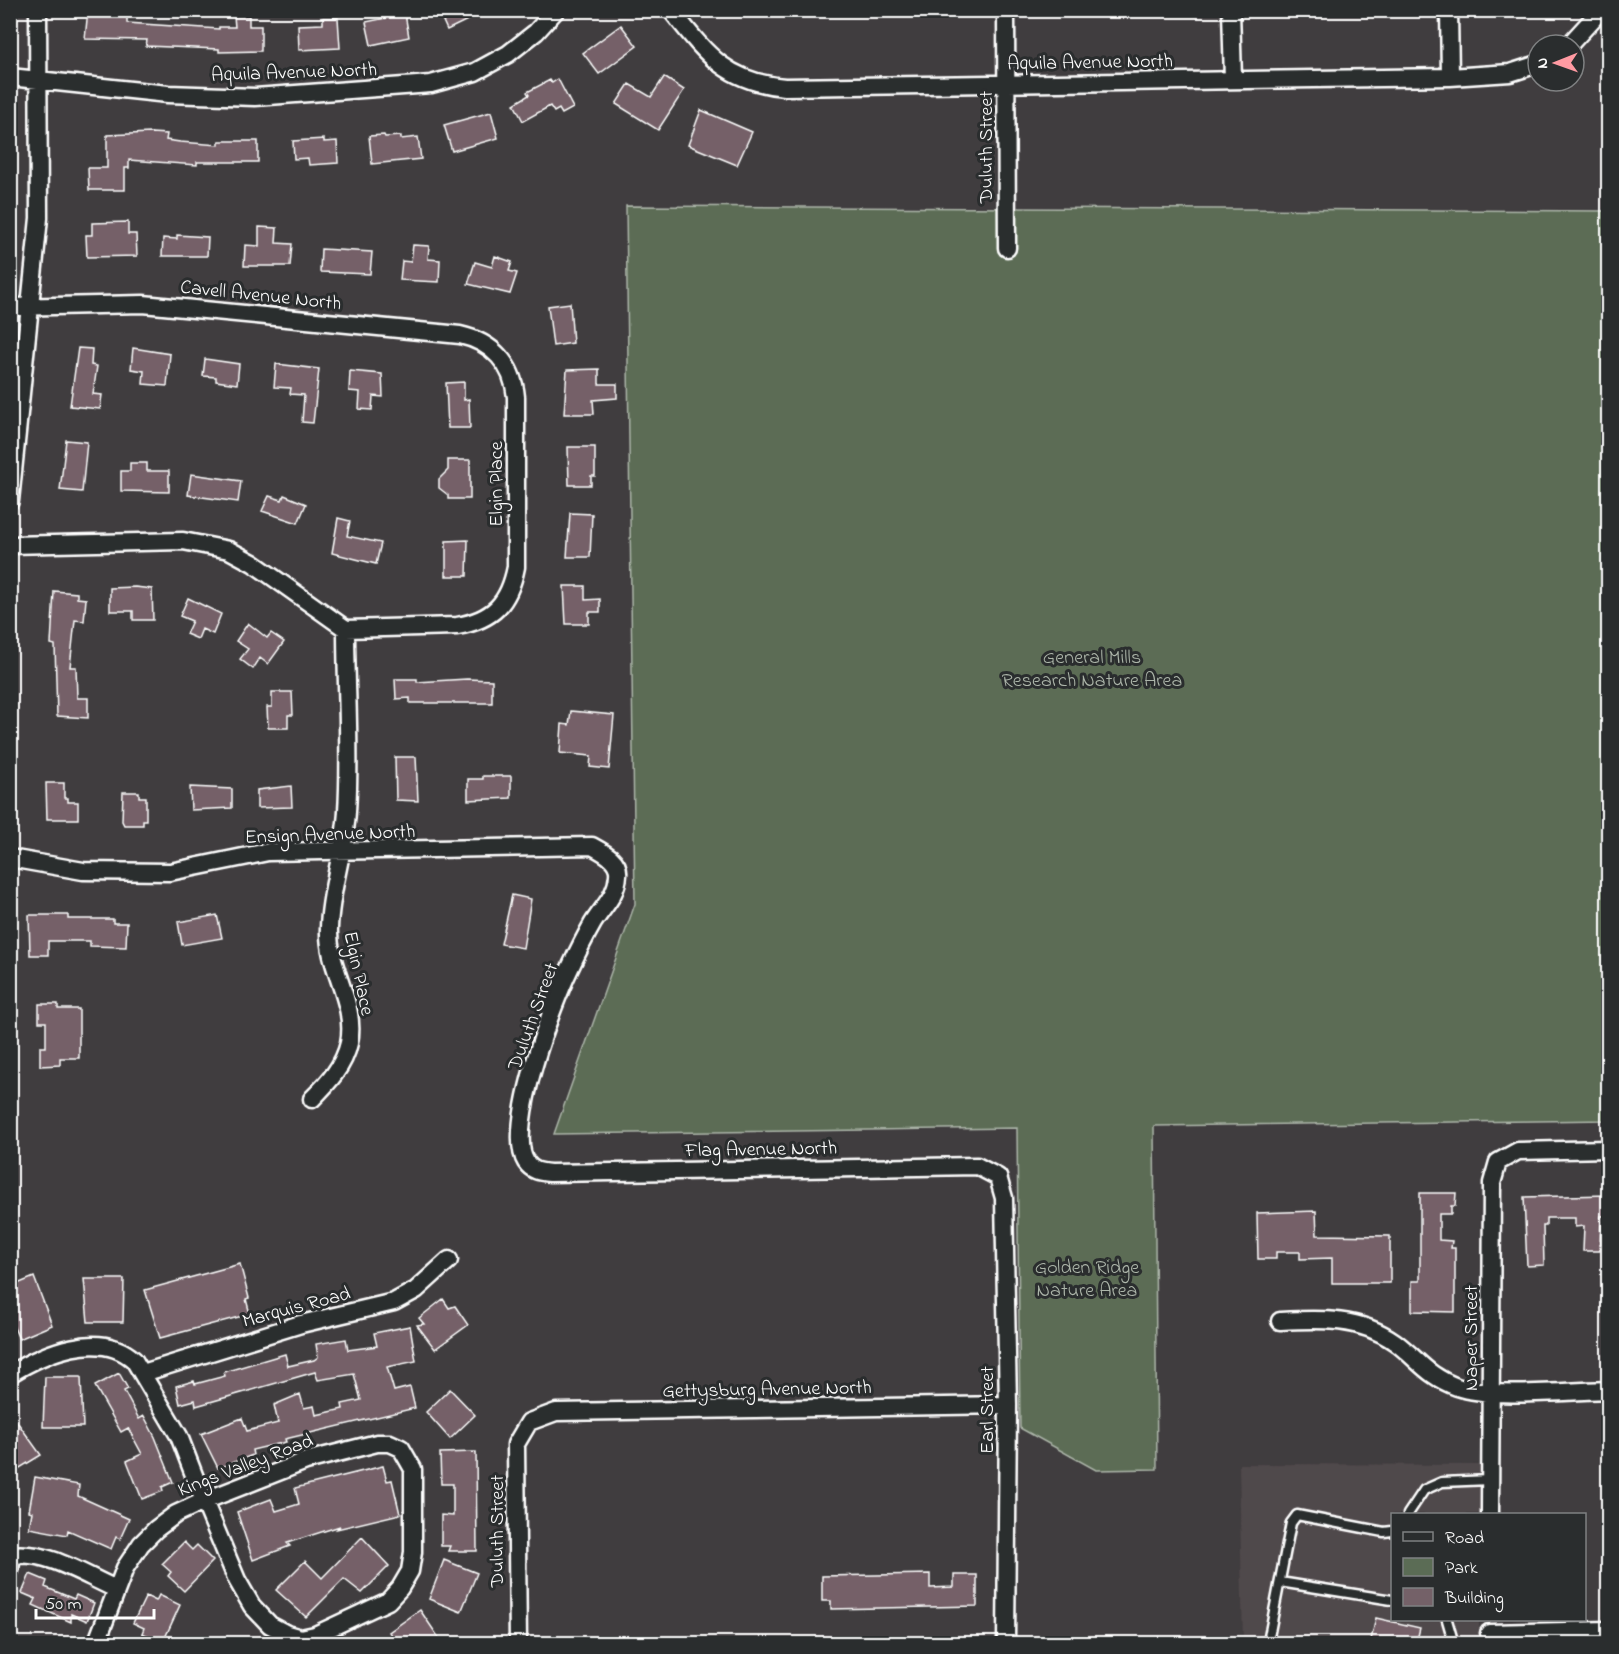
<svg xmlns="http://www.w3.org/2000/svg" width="1619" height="1654" viewBox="0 0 1619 1654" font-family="'Indie Flower',sans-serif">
<rect width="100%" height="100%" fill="#403d3f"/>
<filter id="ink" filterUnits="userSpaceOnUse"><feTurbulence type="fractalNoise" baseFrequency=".0167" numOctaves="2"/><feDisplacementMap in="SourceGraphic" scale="12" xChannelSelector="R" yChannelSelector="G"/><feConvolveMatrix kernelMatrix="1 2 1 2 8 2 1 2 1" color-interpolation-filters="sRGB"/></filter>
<g filter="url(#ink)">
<path fill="#50484b" d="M1239,1464L1481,1465L1480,1514H1392V1620H1479V1643H1243Z"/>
<path fill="#5b6c55" stroke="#adb6aa" stroke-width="1.5" d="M626,206L1608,211V1120L1154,1126L1157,1469L1096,1470L1020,1428L1017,1128L554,1134L635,904Z"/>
<path fill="#746168" stroke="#fff" stroke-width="1.5" d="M88,10H109V16H127V23L219,29V27H235L234,16H249V26H261V51L219,52V49L146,46L147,40L85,39Z
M438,10H488L447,30Z
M405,14L409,37L371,45L366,22Z
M323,18H338L340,48L299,50L298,25L323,24Z
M621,25L637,46L599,74L583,53Z
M664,77L684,90L658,130L616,104L629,84L651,97Z
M558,79L573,108L562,114L559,109L554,112L550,106L523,121L514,104L529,95L527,92L550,80L552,83Z
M701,110L752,132L737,165L688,145Z
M491,112L498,138L452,151L444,125Z
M151,133L167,134L166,140L180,142L219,145V141H258V162H197V165L129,160V168H125V190H89L88,168H107V135Z
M384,135L385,137L401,136V139L418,137L421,159L372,164L369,136Z
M324,139V142L337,141L338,163L309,165L308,158L294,159L293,141Z
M128,222V234H136L137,256L87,257L86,235H92V223Z
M259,227L277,228L276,243L292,244L290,266H244L245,245L259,246Z
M177,235L208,237L207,256H162L163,238L177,239Z
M413,245L429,246L428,259L440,260L439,282L400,280L402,261L411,262Z
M321,249L372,252L370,274L320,272Z
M495,256L512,262L509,271L517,273L510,294L468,284L475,262L492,267Z
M570,303L573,343L553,346L548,306Z
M78,348L92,349L91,365L97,366L93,394L102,395L100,409L70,406Z
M133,348L170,354L167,386L143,384L144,371L131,369Z
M205,359L239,364L237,384L216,381V377L203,376Z
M276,364L319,369L313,423L302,422L304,395L290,394L291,388L274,387Z
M599,369V384H617V398L593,400L594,414H564L567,370Z
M350,371L382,374L383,397L373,396L372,410L359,409L360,392L349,391Z
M464,382V400L469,399L470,428H448L446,383Z
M66,440L87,442L82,492L60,490Z
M568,447H595V476H591V485H569Z
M448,460H470V499H448V495L439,488V479L448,470Z
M130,463H147V471H169V492L121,491V471H130Z
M191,474L241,481L238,502L188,495Z
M284,495L306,504L298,523L262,511L269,496L282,500Z
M570,513L592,514L590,557H567Z
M338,518L350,521L347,536L381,543L376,564L332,553Z
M468,540L467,576H446V541Z
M564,586H585V600L600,599V612H589V624H566Z
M135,587L152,589L153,620H133V611H110V588Z
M54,591L77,593V598L86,599L84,621L75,620L70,667H76L77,698H88V718L57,716L55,645L51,644Z
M188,598L221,614L213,634L202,629L198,639L186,634L192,621L180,616Z
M248,623L267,638L271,633L284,642L268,664L260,658L253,669L240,659L248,649L236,641Z
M395,679H417V682L467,679L492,680V703H410V698L396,699Z
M272,692H292L293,715H288V728H268L267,707H272Z
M571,711L614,715L609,769L590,767L591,756L560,753L562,724L569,725Z
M395,757H416L418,801L396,800Z
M483,776H511V798L468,800V779H483Z
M46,783H64V798H68V802H78V819H47Z
M291,786L292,807L257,808V790Z
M190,787L232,789V808L191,810Z
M123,792H139V797H146V820H143V825H124L122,821Z
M512,895L531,899L523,948L501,944Z
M29,915H68V919H113V923H127L126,947L90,946V941H48V955H30Z
M217,915L222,938L182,945L178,922Z
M39,1004H58V1009H79V1058H60V1065L40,1066V1047H46V1022H39Z
M1420,1193H1456L1455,1206H1451V1214H1439V1240L1452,1241L1451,1248H1455V1312L1412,1311V1281H1420Z
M1608,1195V1216H1601L1600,1251H1583L1584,1226L1575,1227V1218H1546V1226H1543L1544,1265L1527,1266L1524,1197Z
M1316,1211L1317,1235L1390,1236V1283H1332V1258L1300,1259V1252H1276V1259H1258L1257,1213Z
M240,1264L249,1298L246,1299L250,1314L160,1338L145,1290Z
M34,1277L52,1325L19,1339L10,1318V1287Z
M84,1279H124L123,1322H88Z
M443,1299L449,1308L455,1306L468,1325L435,1349L417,1325L424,1324L419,1318Z
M410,1326L416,1361L387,1367L394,1391L410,1387L415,1408L285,1439L286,1442L252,1450L253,1455L218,1468L201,1434L242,1418L247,1431L278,1423L274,1405L300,1394L304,1408L314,1406L316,1415L343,1409L342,1404L361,1400L354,1374L318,1380L315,1372L196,1406L195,1400L180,1404L176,1386L194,1381L195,1384L225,1376L224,1372L285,1354L288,1366L314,1360L318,1357L316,1344L346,1339L348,1350L377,1346L374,1333Z
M119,1373L128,1389L124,1391L139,1419L144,1416L155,1437L173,1482L162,1487L163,1491L142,1499L127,1461L142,1454L128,1428L121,1432L95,1386Z
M45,1377H81L83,1427H43Z
M450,1389L475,1415L450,1439L426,1412Z
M10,1412L41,1455L10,1474Z
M476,1452L477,1551H448L450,1546H441V1515L453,1516V1484H441L440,1453Z
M383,1466L387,1481L392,1480L400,1514L337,1529L340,1526L287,1543L290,1546L253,1560L237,1512L271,1499L276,1511L299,1504L295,1488Z
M35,1477L79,1485L78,1496L129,1519L120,1539L116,1537L111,1549L68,1530L67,1535L29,1528L32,1512L29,1511Z
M362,1537L389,1566L362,1593L344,1579L306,1617L276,1590L305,1561L322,1578Z
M184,1542L192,1550L197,1545L213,1561L184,1591L168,1576L171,1572L162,1564Z
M444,1560L477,1573L461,1612L429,1599Z
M30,1574L47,1581L45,1587L74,1599L76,1595L94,1603L87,1621L71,1614V1622L33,1605L36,1599L22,1593Z
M930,1574V1588L954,1587V1575H977V1606L831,1609V1601H822V1576Z
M159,1595L180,1605L163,1642L142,1633L144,1628L133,1623L146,1596L156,1601Z
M420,1610L443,1644H397L389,1632Z
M1376,1618L1420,1628L1416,1644H1370Z"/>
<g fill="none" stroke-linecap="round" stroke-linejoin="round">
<defs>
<path id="lane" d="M1408,1514L1424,1490L1442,1482L1490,1480
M1280,1582L1392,1600
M1447,1620L1454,1644
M1269,1637L1291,1523L1297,1515L1384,1532L1392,1531"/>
<path id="street" d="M671,10C706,54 726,82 785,87L1450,77L1510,73L1538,64
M1006,10L1007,248
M1231,10L1233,79
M1449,10L1450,77
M1569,45L1601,10
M10,77L168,94L255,97L431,84L475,72L508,54L536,32L556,10
M10,307L143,304L460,335C492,342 513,364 516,397V567C509,603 493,620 457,626L346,629L253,563L229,550L183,541L10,545
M10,501L39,218L38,10
M10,858L83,871L170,872L268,852L592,846C603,852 620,860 618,875C617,895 603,907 593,923C585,937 577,953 570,968C553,1003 505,1129 526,1162C532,1171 540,1172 550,1173L977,1166L998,1177L1004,1198L1008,1405L1006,1644
M312,1099C328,1083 344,1066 349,1043C357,1002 327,969 329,928C330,888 345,851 347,811C351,751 346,689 346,629
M1280,1321C1321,1319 1360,1317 1395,1342C1418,1359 1427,1376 1457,1387C1490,1399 1570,1391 1608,1390
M143,1373L301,1324L394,1302L416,1290L449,1260
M10,1374C44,1353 100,1329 134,1360L179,1436L204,1501L237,1580L252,1606L270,1625L287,1634L301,1638L315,1635L388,1601L400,1588L410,1571L413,1552V1469L401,1448L390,1443H377L306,1461L204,1501L176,1514L156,1529L141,1544L125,1568L96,1644
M1490,1514L1492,1183L1498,1162L1518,1151L1608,1149
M10,1570L12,1555C49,1551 82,1574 116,1589
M1489,1633L1608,1630
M518,1644L516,1444L529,1422L556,1412L1008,1405"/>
</defs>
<use href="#lane" stroke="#fff" stroke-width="13"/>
<use href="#street" stroke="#fff" stroke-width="21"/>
<use href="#lane" stroke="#2a2d2e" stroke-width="8"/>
<use href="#street" stroke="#2a2d2e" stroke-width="16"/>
</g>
</g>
<g text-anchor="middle" stroke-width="6" stroke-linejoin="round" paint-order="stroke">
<g font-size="20" fill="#fff" stroke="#2a2d2e">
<text transform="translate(1090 61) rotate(-1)" y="7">Aquila Avenue North</text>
<text transform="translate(294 71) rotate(-2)" y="7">Aquila Avenue North</text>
<text transform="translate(985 147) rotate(-90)" y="7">Duluth Street</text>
<text transform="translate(261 294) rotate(6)" y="7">Cavell Avenue North</text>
<text transform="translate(495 484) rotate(-90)" y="7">Elgin Place</text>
<text transform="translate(330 833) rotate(-2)" y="7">Ensign Avenue North</text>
<text transform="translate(360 973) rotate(78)" y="7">Elgin Place</text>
<text transform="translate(532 1016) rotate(-70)" y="7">Duluth Street</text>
<text transform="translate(761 1148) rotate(-1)" y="7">Flag Avenue North</text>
<text transform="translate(296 1306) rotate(-15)" y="7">Marquis Road</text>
<text transform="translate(1470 1338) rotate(-90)" y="7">Naper Street</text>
<text transform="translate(767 1388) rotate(-1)" y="7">Gettysburg Avenue North</text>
<text transform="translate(986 1410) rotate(-90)" y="7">Earl Street</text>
<text transform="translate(245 1464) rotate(-21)" y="7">Kings Valley Road</text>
<text transform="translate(496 1531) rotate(-90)" y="7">Duluth Street</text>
</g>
<g font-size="20" fill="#adb6aa" stroke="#2a2d2e">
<text x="1092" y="663">General Mills<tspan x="1092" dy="23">Research Nature Area</tspan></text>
<text x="1087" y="1273">Golden Ridge<tspan x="1087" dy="23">Nature Area</tspan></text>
</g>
</g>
<rect width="1619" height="1654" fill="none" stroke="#2a2d2e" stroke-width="36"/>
<rect x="18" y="18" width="1583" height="1618" fill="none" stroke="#fff" stroke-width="2" filter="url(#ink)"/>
<rect x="1391" y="1513" width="195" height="108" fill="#2a2d2e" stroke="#7f8182" stroke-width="1.5"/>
<rect x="1403" y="1532" width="30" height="9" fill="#2a2d2e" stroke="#7f8182" stroke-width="1.5"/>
<text x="1445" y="1543" font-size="18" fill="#ffffff">Road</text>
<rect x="1403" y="1558" width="30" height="18" fill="#5b6c55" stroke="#7f8182" stroke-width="1.5"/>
<text x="1445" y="1573" font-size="18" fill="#ffffff">Park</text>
<rect x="1403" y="1588" width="30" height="18" fill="#746168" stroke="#7f8182" stroke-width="1.5"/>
<text x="1445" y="1603" font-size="18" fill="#ffffff">Building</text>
<g transform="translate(1556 63) rotate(269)"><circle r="28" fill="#2a2d2e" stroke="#7f8182" stroke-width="1.5"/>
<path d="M0-4.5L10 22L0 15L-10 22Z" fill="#ff9aa2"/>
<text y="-9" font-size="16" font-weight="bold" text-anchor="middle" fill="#ffffff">N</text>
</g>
<path d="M36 1609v9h118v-9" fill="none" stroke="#ffffff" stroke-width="3"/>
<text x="45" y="1609" font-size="18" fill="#ffffff" stroke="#2a2d2e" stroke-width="4.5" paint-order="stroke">50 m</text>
</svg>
